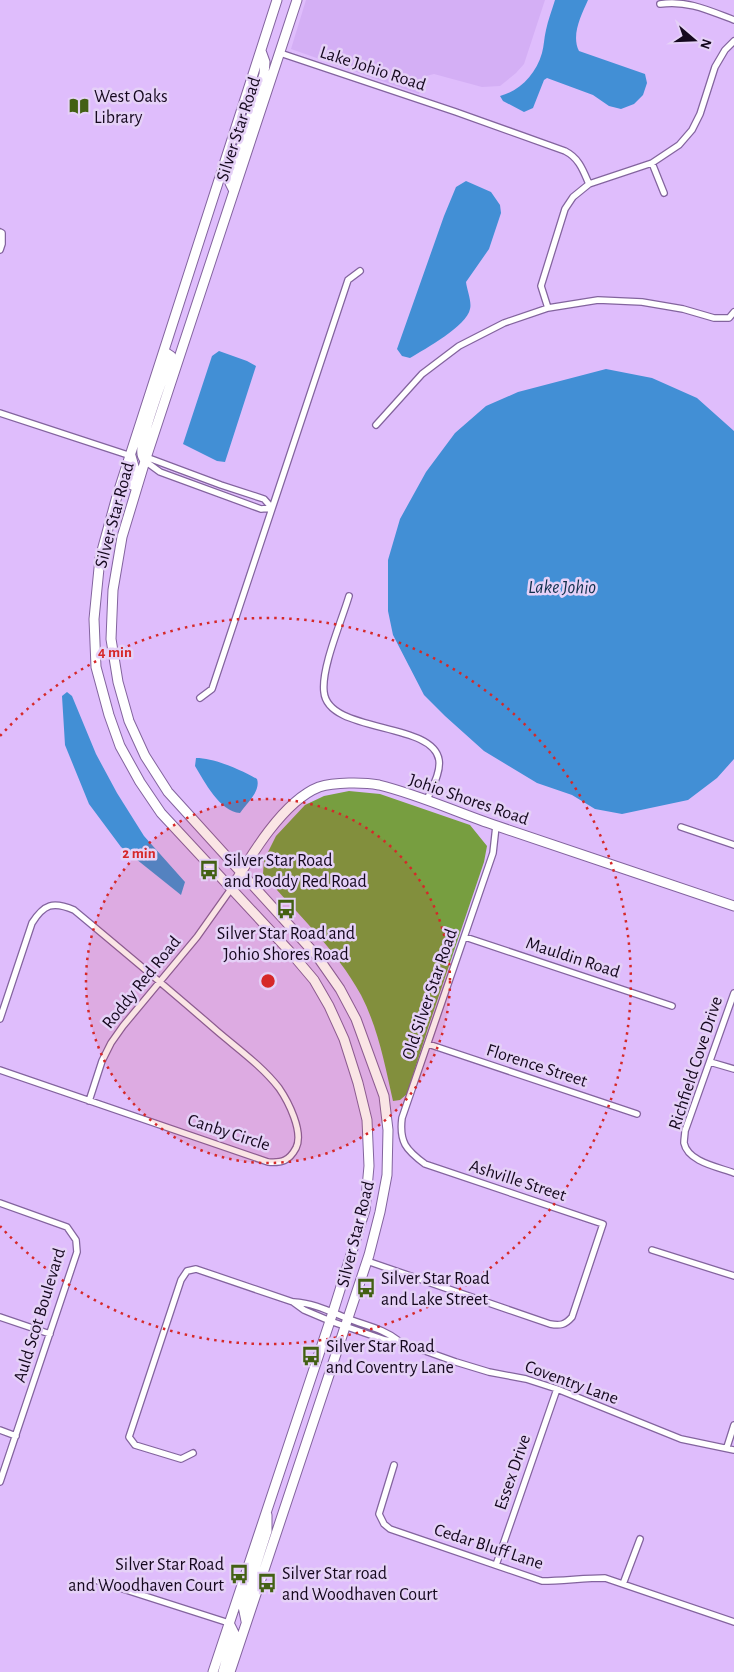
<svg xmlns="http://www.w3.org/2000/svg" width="734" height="1672" viewBox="0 0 734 1672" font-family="'Alegreya Sans',sans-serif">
<rect width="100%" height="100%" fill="#dfbdfc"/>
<path fill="#d4aff5" d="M306,0H545L524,64L516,73L500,86L482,87L434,74L426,76L420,84L419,94L291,49Z"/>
<path fill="#779e40" d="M349,791L380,794L470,825L487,846L484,862L429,1025L407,1094L400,1100L393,1101C385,1065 378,1028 361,995C336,949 296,913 263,874L264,860L276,836L305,805L324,796Z"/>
<path fill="#428fd5" d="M555,0H588C581,16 571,35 579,51L645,74L647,83L643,95L634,104L621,109L609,106L593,95L547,78L544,80L533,108L524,112L503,101L500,96C520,91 536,74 542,53C544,46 544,38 546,30C548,20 552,10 555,0Z
M466,181L491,192L500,205L501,213L489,249L466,282C467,290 472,302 470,309C467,326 425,349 410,358L402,356L397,349L444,216L456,187Z
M219,351L247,361L256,366L225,462L217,461L183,444L212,356Z
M606,369L652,378L697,398L734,431V759L717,778L688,800L622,814L595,809L572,795L537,783L484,751L445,716L424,695L393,635L388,611V560L400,519L426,472L455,433L486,406L518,392Z
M67,692L72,696L96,754L117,793L144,836L185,882L181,895L121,847L89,804L65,745L62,696Z
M196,758C215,758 241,770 257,779C261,791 247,803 240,813C220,812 204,781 195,766Z"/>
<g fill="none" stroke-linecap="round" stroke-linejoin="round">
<defs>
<path id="street" d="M660,4C687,0 708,10 734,20
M280,53L456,112L565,151C579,158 583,170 589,184
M652,163L664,193
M0,232L2,233V244L0,250
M548,308L541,286L565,209L573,197L589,184L652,163L679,145L692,130L700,114L715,67L725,50L734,41
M0,413L131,456
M376,425L422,374L459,346L504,323L548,308L598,300L642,302L683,309L714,318H729L734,312
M146,457L221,485L264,499L272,508
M145,461L160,472L261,509L272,508
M349,596C342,620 321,668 324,692C328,734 433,721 439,760C441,773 431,789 427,800
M200,698L212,689L348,280L360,271
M681,827L734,845
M465,937L672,1006
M734,993L685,1131C685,1134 684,1139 684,1143C688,1162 718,1167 734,1173
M0,1019L32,923C44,904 53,901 74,910C122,950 170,990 217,1031C238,1049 262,1066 279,1088C288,1101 304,1132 296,1148C289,1161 282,1163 268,1162L0,1070
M428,1044L637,1114
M710,1062L734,1069
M89,1101L102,1061L111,1043L123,1026L197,937L231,889
M0,1203L67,1227L76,1240L77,1252L0,1482
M652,1250L734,1276
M367,1261L550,1324C560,1326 565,1325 572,1317L603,1224L425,1164C406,1150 399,1142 402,1118L493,853L496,826
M294,1302C314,1303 331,1312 349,1319C367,1326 384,1329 399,1341
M0,1317L50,1334
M0,1430L16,1436
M727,1447L734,1425
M193,1453L181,1459L135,1445L129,1437L181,1280L187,1271L196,1269L293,1302L304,1310L330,1321L385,1340L400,1342L456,1362L489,1372L526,1379L557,1389L681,1439L734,1450
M394,1465L379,1514L384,1524L390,1529L542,1581C563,1581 584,1578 605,1578L734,1622
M496,1565L557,1389
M98,1581L229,1623
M623,1584L640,1539"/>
<path id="secondary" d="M234,191L230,183L264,74L265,62L261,51
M131,456L135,470L132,485
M145,461C144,459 142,456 142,454C139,440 165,373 171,356L165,352
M231,889C250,857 283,801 319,787C334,782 364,782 379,785C420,795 458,813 497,826C576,853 655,879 734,906
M246,1621L243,1606L267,1531V1515
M213,1672L333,1312L365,1210L369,1166L367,1120L358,1083L344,1039L329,1006L314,980L292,954L161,813L140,782L120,746L109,715L96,667L94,619L100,558L117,496L277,0
M223,1672L234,1633L229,1623
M230,1672L369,1255L380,1212L387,1175L388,1130L384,1096L356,1019L340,989L317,956L168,792L145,756L129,721L118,682L111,639L113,590L122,537L145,461L297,0"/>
</defs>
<use href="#street" stroke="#83649e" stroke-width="8"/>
<use href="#secondary" stroke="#83649e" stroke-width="11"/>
<use href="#street" stroke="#fff" stroke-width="5.5"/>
<use href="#secondary" stroke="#fff" stroke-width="9"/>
</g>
<circle cx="268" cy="981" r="182" fill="#d62828" fill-opacity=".12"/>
<g fill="none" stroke="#d62828" stroke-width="2.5" stroke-dasharray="2.5 5">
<circle cx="268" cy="981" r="182"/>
<path d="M0 736A363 363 0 1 1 0 1226"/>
</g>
<defs>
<symbol id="library-bare" viewBox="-9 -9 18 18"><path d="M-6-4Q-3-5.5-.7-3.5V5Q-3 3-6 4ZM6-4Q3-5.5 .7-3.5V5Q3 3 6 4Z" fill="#436013" stroke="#e5d1f7" stroke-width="2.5" paint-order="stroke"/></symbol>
<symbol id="bus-bare" viewBox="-9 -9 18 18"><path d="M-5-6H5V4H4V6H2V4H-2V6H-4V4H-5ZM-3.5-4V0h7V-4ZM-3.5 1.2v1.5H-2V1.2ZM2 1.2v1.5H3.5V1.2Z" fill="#436013" stroke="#e5d1f7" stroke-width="2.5" paint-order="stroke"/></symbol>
</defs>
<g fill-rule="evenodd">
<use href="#library-bare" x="65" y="92" width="28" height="28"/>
<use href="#bus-bare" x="195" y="856" width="28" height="28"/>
<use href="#bus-bare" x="272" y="895" width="28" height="28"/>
<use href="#bus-bare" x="352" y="1274" width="28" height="28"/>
<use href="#bus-bare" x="297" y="1342" width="28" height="28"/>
<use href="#bus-bare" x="225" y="1560" width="28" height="28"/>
<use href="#bus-bare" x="253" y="1569" width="28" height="28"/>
</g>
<g text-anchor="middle" stroke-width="5" stroke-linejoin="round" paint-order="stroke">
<g font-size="18" fill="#15081e" stroke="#e5d1f7">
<text transform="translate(373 68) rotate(18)" y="6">Lake Johio Road</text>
<text transform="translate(238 129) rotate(-72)" y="6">Silver Star Road</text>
<text transform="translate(114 515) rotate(-75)" y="6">Silver Star Road</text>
<text transform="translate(469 799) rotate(19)" y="6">Johio Shores Road</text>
<text transform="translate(573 957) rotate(18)" y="6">Mauldin Road</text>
<text transform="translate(141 982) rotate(-51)" y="6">Roddy Red Road</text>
<text transform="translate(429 994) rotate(-71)" y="6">Old Silver Star Road</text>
<text transform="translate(695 1063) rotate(-72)" y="6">Richfield Cove Drive</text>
<text transform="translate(537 1065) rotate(18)" y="6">Florence Street</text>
<text transform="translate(229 1132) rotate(18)" y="6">Canby Circle</text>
<text transform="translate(518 1180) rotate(18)" y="6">Ashville Street</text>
<text transform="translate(355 1234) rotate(-76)" y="6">Silver Star Road</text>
<text transform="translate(39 1315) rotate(-73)" y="6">Auld Scot Boulevard</text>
<text transform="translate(572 1382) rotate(20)" y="6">Coventry Lane</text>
<text transform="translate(512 1472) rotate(-71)" y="6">Essex Drive</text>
<text transform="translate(489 1546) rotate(18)" y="6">Cedar Bluff Lane</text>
</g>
<g font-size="18" fill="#15081e" stroke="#e5d1f7" text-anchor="start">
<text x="94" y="102">West Oaks<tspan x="94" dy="21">Library</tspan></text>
<text x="224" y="866">Silver Star Road<tspan x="224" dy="21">and Roddy Red Road</tspan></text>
<text x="286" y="939" text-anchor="middle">Silver Star Road and<tspan x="286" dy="21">Johio Shores Road</tspan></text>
<text x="381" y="1284">Silver Star Road<tspan x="381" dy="21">and Lake Street</tspan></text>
<text x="326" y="1352">Silver Star Road<tspan x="326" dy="21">and Coventry Lane</tspan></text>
<text x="224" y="1570" text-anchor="end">Silver Star Road<tspan x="224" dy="21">and Woodhaven Court</tspan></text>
<text x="282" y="1579">Silver Star road<tspan x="282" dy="21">and Woodhaven Court</tspan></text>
</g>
<g font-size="19" font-style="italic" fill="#0f2f4b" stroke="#e5d1f7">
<text x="562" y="593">Lake Johio</text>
</g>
</g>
<circle cx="268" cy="981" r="8" fill="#d62828" stroke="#e5d1f7" stroke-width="2.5"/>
<g font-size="15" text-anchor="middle" font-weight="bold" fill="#d62828" stroke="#e5d1f7" stroke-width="5" stroke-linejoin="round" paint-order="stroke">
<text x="115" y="657">4 min</text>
<text x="139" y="858">2 min</text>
</g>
<g transform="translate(694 40) rotate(109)" stroke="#e5d1f7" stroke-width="4" paint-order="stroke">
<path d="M0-4L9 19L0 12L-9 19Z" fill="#15081e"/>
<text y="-8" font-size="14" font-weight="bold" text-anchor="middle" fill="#15081e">N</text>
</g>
</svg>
